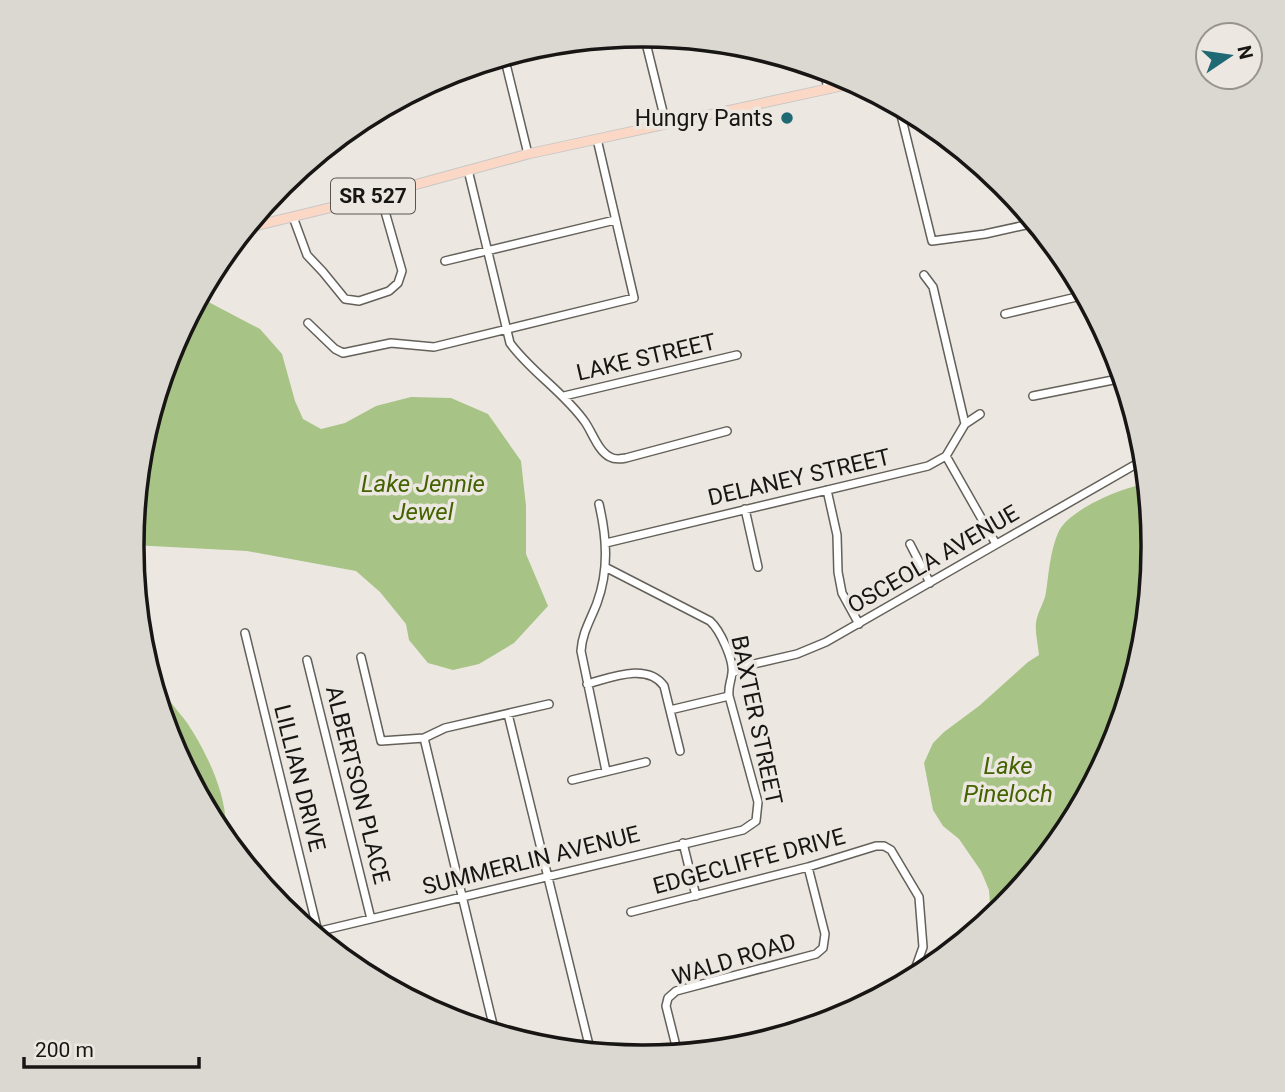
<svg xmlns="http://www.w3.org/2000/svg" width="1285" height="1092" viewBox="0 0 1285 1092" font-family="Roboto,sans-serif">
<rect width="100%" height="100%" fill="#ece8e1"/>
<path fill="#a7c385" d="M199,297L260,329L282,354L295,401L303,419L321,429L345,423L376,406L411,397L451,398L488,414L521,461L526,506V554L548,606L514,643L479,664L453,670L428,663L409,640L406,624L380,592L356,571L247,551L132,545L141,446L171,350Z
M1141,485L1148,487L1153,546L1144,646L1114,742L1067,830L1004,908L991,918L989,890L981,871L959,839L943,826L933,810L924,763L933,743L944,732L979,706L1028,662L1039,655C1038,644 1035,633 1036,623C1037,612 1045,602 1046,592C1049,572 1050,552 1058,533C1067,511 1118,489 1141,485Z
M141,638C150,655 153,672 162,689C169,703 183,715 191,729C208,755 232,806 224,837L170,741Z"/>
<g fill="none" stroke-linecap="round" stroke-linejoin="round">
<defs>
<path id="minor" d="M644,35L666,124
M504,56L528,154
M824,70L828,89
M899,107L932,241L985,234L1035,223
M468,170L510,343C531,372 564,392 585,422C592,432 598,451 610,457C615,460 621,459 626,458L727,431
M293,217L307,255L323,272L345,299L359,301L389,291L398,283L402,271L380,194
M445,261L615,220
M924,275L933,287L965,424
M1005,314L1085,295
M308,323L335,349L343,353L391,343L434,347L634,298L597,139
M564,396L737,355
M1033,396L1123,378
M946,456L996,544
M827,490L837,535L838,572L842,593L859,624
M599,504C607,538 609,570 597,603C591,619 582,633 581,651L606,771
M745,509L758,567
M606,543L928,466L946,456L965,424L980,414
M910,544L930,583
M245,633L318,932
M361,657L381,741L424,738L445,728L549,704
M307,660L371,919
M733,673L745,666L797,654L826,642L1145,459
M587,684C610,678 647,662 664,686L680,751
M670,710L729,696
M508,714L589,1045
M424,738L495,1033
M572,780L646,762
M683,843L696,896
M631,912L808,867L876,846H884L891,850L919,897L923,947L912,978
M312,933L743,830L756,821L758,802L729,696C728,685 731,683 732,673C734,660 720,630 710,621L605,567
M678,1054L666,1006L668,998L676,991L816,954L823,948L825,934L808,867"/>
<path id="major" d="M246,228L337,206L528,154L855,83"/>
</defs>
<use href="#minor" stroke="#64605a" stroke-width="10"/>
<use href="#major" stroke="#c8c7c7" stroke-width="11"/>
<use href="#minor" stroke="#fff" stroke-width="7"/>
<use href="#major" stroke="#fbd8c6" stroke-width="9"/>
</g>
<circle fill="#1e6973" stroke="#ece8e1" stroke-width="2.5" cx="787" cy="118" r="7"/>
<g text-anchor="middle" stroke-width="7" stroke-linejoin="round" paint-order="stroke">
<rect fill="#ece8e1" stroke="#585552" stroke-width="2" x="331" y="178.5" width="84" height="35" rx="5"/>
<g font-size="21" font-weight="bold" fill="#181614">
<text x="373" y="203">SR 527</text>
</g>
<g font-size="23" fill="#181614" stroke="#ece8e1" text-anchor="end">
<text x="773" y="126">Hungry Pants</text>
</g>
<g font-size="23" fill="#181614" stroke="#ece8e1">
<text transform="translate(646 357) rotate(-13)" y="8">LAKE STREET</text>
<text transform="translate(799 477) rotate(-13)" y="8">DELANEY STREET</text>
<text transform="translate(933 559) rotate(-30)" y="8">OSCEOLA AVENUE</text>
<text transform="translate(757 720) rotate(78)" y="8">BAXTER STREET</text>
<text transform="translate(300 778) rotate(76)" y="8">LILLIAN DRIVE</text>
<text transform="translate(358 785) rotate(76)" y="8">ALBERTSON PLACE</text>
<text transform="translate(531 860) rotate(-14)" y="8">SUMMERLIN AVENUE</text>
<text transform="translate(749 861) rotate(-15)" y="8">EDGECLIFFE DRIVE</text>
<text transform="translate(734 959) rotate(-17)" y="8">WALD ROAD</text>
</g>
<g font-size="24" font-style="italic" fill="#436200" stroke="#ece8e1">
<text x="423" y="492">Lake Jennie<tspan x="423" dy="28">Jewel</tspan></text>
<text x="1008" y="774">Lake<tspan x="1008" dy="28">Pineloch</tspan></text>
</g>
</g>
<path d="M0 0H1285V1092H0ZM642 47H643A498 498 0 0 1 1141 545V547A498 498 0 0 1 643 1045H642A498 498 0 0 1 144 547V545A498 498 0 0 1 642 47Z" fill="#dbd7d1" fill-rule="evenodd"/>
<path fill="none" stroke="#181614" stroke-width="3.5" d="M642 47H643A498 498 0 0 1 1141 545V547A498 498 0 0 1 643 1045H642A498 498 0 0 1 144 547V545A498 498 0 0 1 642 47Z"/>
<g transform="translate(1229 56) rotate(77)"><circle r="33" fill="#ece8e1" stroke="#97948f" stroke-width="2"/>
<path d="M0-5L12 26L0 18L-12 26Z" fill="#1e6973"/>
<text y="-10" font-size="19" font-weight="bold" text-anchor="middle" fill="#181614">N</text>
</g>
<path d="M24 1057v10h175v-10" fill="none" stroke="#181614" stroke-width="3.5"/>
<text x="35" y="1057" font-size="21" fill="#181614" stroke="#ece8e1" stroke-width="5" paint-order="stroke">200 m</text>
</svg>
